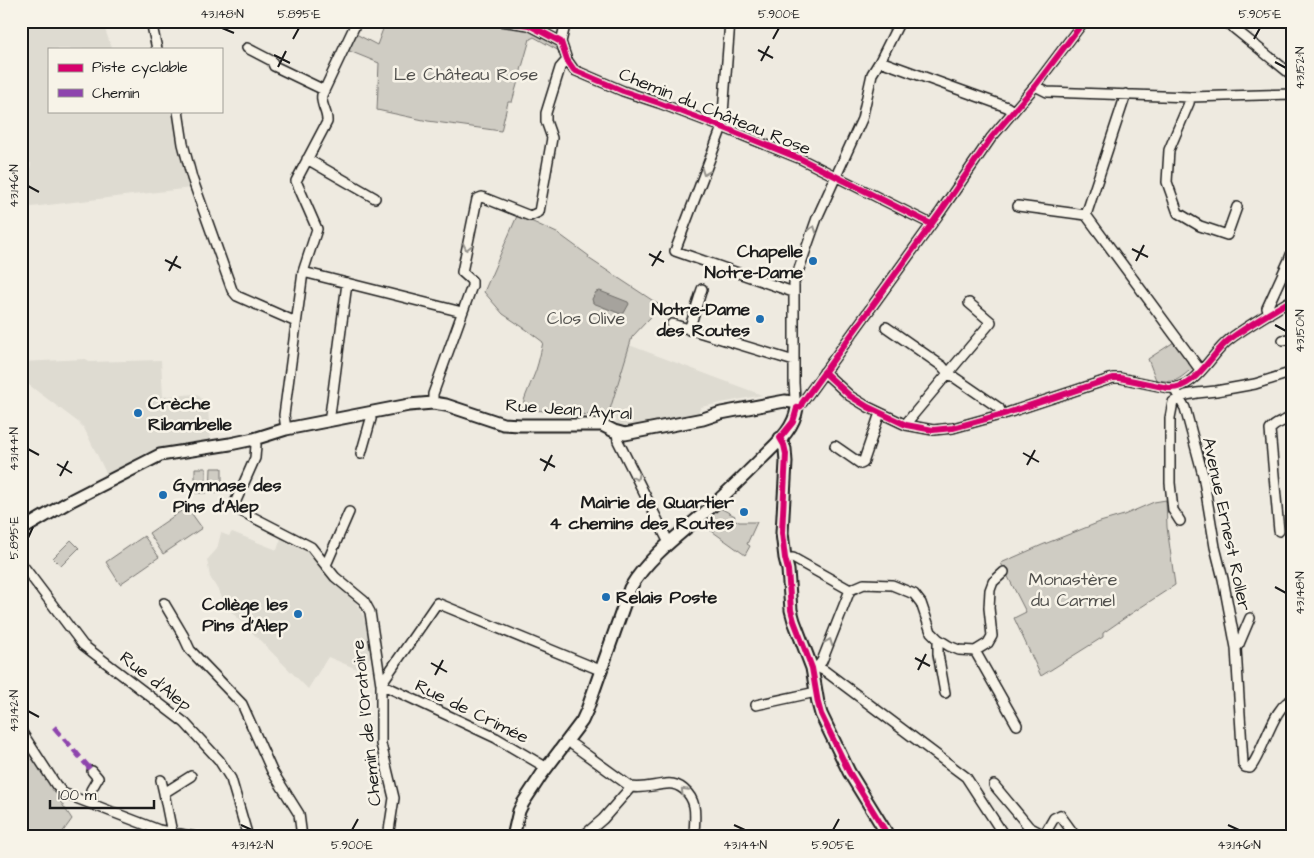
<svg xmlns="http://www.w3.org/2000/svg" width="1314" height="858" viewBox="0 0 1314 858" font-family="'Architects Daughter',sans-serif">
<rect width="100%" height="100%" fill="#eeeae0"/>
<filter id="ink" filterUnits="userSpaceOnUse"><feTurbulence type="fractalNoise" baseFrequency=".02" numOctaves="2"/><feDisplacementMap in="SourceGraphic" scale="10" xChannelSelector="R" yChannelSelector="G"/><feConvolveMatrix kernelMatrix="1 2 1 2 8 2 1 2 1" color-interpolation-filters="sRGB"/></filter>
<g filter="url(#ink)">
<path fill="#dedbd1" d="M21,21H102L112,49H49V111H172L181,154L191,188L23,208L31,163L21,164Z
M629,345L762,395L701,407L698,414L638,427L621,428L616,422V419L608,416Z
M86,359L89,362L161,360L163,397L168,396L197,394L208,405L210,441L171,448H160L143,454L134,460L107,475L84,428L78,422L21,379V362Z
M232,532L277,550L281,538L310,554L342,589L355,601L364,617L371,657L360,662L357,669L328,657L308,689L230,610L210,577L207,560L217,549L221,533L229,536Z"/>
<path fill="#cfccc3" stroke="#767470" d="M386,21H404L443,25L470,24L471,21H486L529,28L562,48L561,52L534,37L530,39L512,102H508L501,131L428,121L377,110L379,63L347,50L356,34L377,45Z
M517,216H520L559,234L589,256L588,258L661,306L632,337L608,416L594,411L592,415H590L522,409C522,402 533,379 536,370C539,361 541,351 543,342L527,330L503,314L484,292Z
M1174,342L1193,368C1176,381 1177,383 1156,380L1148,359Z
M195,468H206V493H195Z
M211,468H222V493H210Z
M1166,500L1167,527L1175,585L1132,613L1103,633V637L1041,676L1014,618L1026,612L1001,563L1042,545L1100,522L1124,515L1154,502Z
M187,507L202,528L163,554L149,533Z
M720,508L735,516L734,519L739,522H757L747,544L750,546L745,555L702,524Z
M144,536L159,557L120,584L106,562Z
M71,540L79,548L61,566L53,558Z
M21,738L60,797L64,798L60,801L72,819L59,837H23L21,832Z"/>
<path fill="#a6a39d" stroke="#6f6d69" d="M600,291L628,302L629,304L624,313L621,314L593,303L592,299L596,292Z"/>
<g fill="none" stroke-linecap="round" stroke-linejoin="round">
<defs>
<path id="minor" d="M151,21L157,49
M500,21L529,25L561,42L567,60L574,70L623,91L659,103L722,127L801,159L931,224
M730,21L722,127L675,251L793,292
M1225,21L1293,76
M561,42L566,21
M247,48L272,61L274,66L324,90
M880,61L1007,107L1013,111
M1035,86L1047,92L1190,97L1293,94
M1190,97L1189,103L1169,150L1167,182L1178,213L1200,226L1227,235L1237,207
M178,111L183,144L192,178L232,290L237,296L296,322
M307,159L375,198
M1018,206L1086,215
M1086,215L1201,371
M1086,215L1126,94
M303,272L462,312
M1269,314L1267,308L1289,260L1293,249
M672,324L794,361
M886,327L942,366L948,373L999,408L1002,415
M689,330L702,289
M1283,340L1293,338
M824,372L850,396L868,407L906,425L933,430L953,428L1007,413L1113,378H1120L1168,388C1196,390 1211,353 1230,339C1250,324 1272,312 1293,299
M1174,388L1185,408L1203,475L1215,547L1223,579L1236,648L1243,764L1245,767L1250,768C1262,756 1275,701 1293,700
M795,399L794,383V283L817,218L862,119L872,74L880,61L900,21
M433,403V394L472,286V281L462,272L477,199L482,197L530,216L539,212L552,138L546,121V113L560,68L567,60
M802,403L941,211L991,138L1035,86L1084,21
M331,421L330,415L347,283
M906,425L908,421L991,322L969,303
M286,429L284,415L303,272L317,229L296,181L327,122C328,112 320,104 322,95L357,21
M617,432L618,441L669,543
M254,439L256,445L255,458L235,503L237,509L311,547L335,577L364,601L370,612L381,684V744L394,798L388,837
M835,446L861,464L863,463L880,413
M361,454L371,419L369,413
M1180,521L1173,510L1170,483V418L1173,402L1186,395L1197,393L1216,391L1255,384L1293,372
M1279,531L1270,430C1276,421 1288,422 1291,415C1292,411 1292,406 1293,402
M785,558H793L850,590
M21,563L83,645L185,723L219,760L231,779L248,837
M326,565L349,512
M850,590L864,584L892,585L914,594L921,603L931,632L938,639L949,646L959,650L975,651L988,643L992,636L989,608L990,590L993,582L1004,572
M164,603L183,635L190,650L242,704L272,771L299,814L302,837
M938,639V654L945,693
M1236,648L1239,644L1250,618
M975,651L1017,725
M812,668H819L825,671L966,777L1005,837
M812,668L819,665L822,661L850,590
M756,705L816,692
M21,731L56,785L63,793L159,830L195,837
M573,745L631,787C644,789 654,785 666,784C679,782 691,793 694,806C696,815 694,827 694,837
M546,769L542,765L496,738L381,684L437,603L600,670
M161,780L164,793
M994,785L1029,827L1044,835
M92,804L91,790L98,778L92,771
M172,833L164,793L191,776
M514,834L525,837
M582,837L603,819L631,787
M1043,837L1054,818L1060,815L1076,837"/>
<path id="major" d="M780,438L785,449L786,462L782,533L785,558L788,570L791,610L794,621L812,668L818,703L821,714L849,772L889,837
M21,530L72,500L160,455L230,444L254,439L286,429L409,405L433,403L446,405L503,424L520,425H602L614,431L625,434L703,419L721,413L785,401L792,402
M513,837L519,811L523,803L542,774L582,721L587,710L630,588C648,558 676,537 702,515C723,497 743,477 763,457C777,443 794,429 797,408"/>
</defs>
<use href="#minor" stroke="#1c1c1c" stroke-width="12"/>
<use href="#major" stroke="#1c1c1c" stroke-width="15"/>
<use href="#minor" stroke="#f7f3e8" stroke-width="9"/>
<use href="#major" stroke="#f7f3e8" stroke-width="11"/>
<path stroke="#8e44ad" stroke-width="5" stroke-dasharray="10 5" stroke-linecap="butt" d="M54,727L92,771"/>
<defs>
<path id="cycleway" d="M500,21L529,25L561,42L567,60L574,70L623,91L659,103L722,127L801,159L931,224
M824,372L850,396L868,407L906,425L933,430L953,428L1007,413L1113,378H1120L1168,388C1196,390 1211,353 1230,339C1250,324 1272,312 1293,299
M797,408L801,406L802,403L941,211L991,138L1035,86L1084,21
M797,408L793,422L780,438L784,445L786,454L782,533L785,558L788,570L791,610L794,621L812,668L818,703L821,714L849,772L889,837"/>
</defs>
<use href="#cycleway" stroke="#f7f3e8" stroke-width="9"/>
<use href="#cycleway" stroke="#d6006c" stroke-width="6"/>
</g>
<defs><path id="oneway-chevron" d="M-2-3.5L2.5 0L-2 3.5" fill="none" stroke-width="1.6" stroke-linecap="round" stroke-linejoin="round" transform="scale(1.25)"/></defs>
<g stroke="#94928c">
<use href="#oneway-chevron" transform="translate(705 172) rotate(111)"/>
<use href="#oneway-chevron" transform="translate(813 229) rotate(-70)"/>
<use href="#oneway-chevron" transform="translate(467 247) rotate(102)"/>
<use href="#oneway-chevron" transform="translate(636 477) rotate(64)"/>
<use href="#oneway-chevron" transform="translate(829 642) rotate(-69)"/>
<use href="#oneway-chevron" transform="translate(684 791) rotate(-134)"/>
</g>
</g>
<path fill="none" stroke="#1c1c1c" stroke-width="2" d="M222,28L234,33M293,39L299,28M773,39L779,28M1254,39L1260,28M758,50L773,58M274,55L290,63M761,61L769,46M1275,62L1286,68M278,67L286,51M28,186L39,192M1132,249L1148,257M649,254L664,262M165,260L181,268M1136,261L1144,245M652,266L661,251M169,271L177,256M1275,325L1286,331M28,449L39,455M1023,453L1039,462M540,459L555,467M57,464L72,473M1027,465L1035,450M544,471L552,455M60,476L68,461M28,538L33,527M1275,587L1286,593M915,658L930,666M431,663L447,672M918,670L926,654M435,675L443,660M28,711L39,717M241,825L252,830M734,825L745,830M1228,825L1239,830M352,830L358,819M833,830L839,819"/>
<g fill="#1f6fb2" stroke="#f7f3e8" stroke-width="2">
<circle cx="813" cy="261" r="5"/>
<circle cx="760" cy="319" r="5"/>
<circle cx="138" cy="413" r="5"/>
<circle cx="163" cy="495" r="5"/>
<circle cx="744" cy="512" r="5"/>
<circle cx="606" cy="597" r="5"/>
<circle cx="298" cy="614" r="5"/>
</g>
<g text-anchor="middle" stroke-width="5" stroke-linejoin="round" paint-order="stroke">
<g font-size="18" fill="#52514e" stroke="#f7f3e8">
<text x="466" y="80">Le Château Rose</text>
<text x="586" y="324">Clos Olive</text>
<text x="1073" y="585">Monastère<tspan x="1073" dy="21">du Carmel</tspan></text>
</g>
<g font-size="18" fill="#1c1c1c" stroke="#f7f3e8">
<text transform="translate(715 111) rotate(22)" y="6">Chemin du Château Rose</text>
<text transform="translate(569 409) rotate(4)" y="6">Rue Jean Ayral</text>
<text transform="translate(1227 524) rotate(78)" y="6">Avenue Ernest Roller</text>
<text transform="translate(156 681) rotate(38)" y="6">Rue d'Alep</text>
<text transform="translate(472 711) rotate(26)" y="6">Rue de Crimée</text>
<text transform="translate(366 723) rotate(-96)" y="6">Chemin de l'Oratoire</text>
</g>
<g font-size="18" font-weight="bold" fill="#1c1c1c" stroke="#f7f3e8" text-anchor="end">
<text x="803" y="257">Chapelle<tspan x="803" dy="21">Notre-Dame</tspan></text>
<text x="750" y="315">Notre-Dame<tspan x="750" dy="21">des Routes</tspan></text>
<text x="148" y="409" text-anchor="start">Crèche<tspan x="148" dy="21">Ribambelle</tspan></text>
<text x="173" y="491" text-anchor="start">Gymnase des<tspan x="173" dy="21">Pins d'Alep</tspan></text>
<text x="734" y="508">Mairie de Quartier<tspan x="734" dy="21">4 chemins des Routes</tspan></text>
<text x="616" y="603" text-anchor="start">Relais Poste</text>
<text x="288" y="610">Collège les<tspan x="288" dy="21">Pins d'Alep</tspan></text>
</g>
</g>
<rect width="1314" height="858" fill="none" stroke="#f7f3e8" stroke-width="55"/>
<rect x="48" y="48" width="175" height="65" fill="#f7f3e8" stroke="#9f9d96"/>
<rect x="58" y="64" width="25" height="8" fill="#d6006c" stroke="#9f9d96"/>
<text x="92" y="72" font-size="15" fill="#1c1c1c">Piste cyclable</text>
<rect x="58" y="89" width="25" height="8" fill="#8e44ad" stroke="#9f9d96"/>
<text x="92" y="98" font-size="15" fill="#1c1c1c">Chemin</text>
<path d="M50 800v8h104v-8" fill="none" stroke="#1c1c1c" stroke-width="2.5"/>
<text x="58" y="800" font-size="15" fill="#1c1c1c" stroke="#f7f3e8" stroke-width="4" paint-order="stroke">100 m</text>
<rect x="28" y="28" width="1258" height="802" fill="none" stroke="#1c1c1c" stroke-width="2"/>
<g font-size="12" text-anchor="middle" fill="#1c1c1c">
<text x="222" y="18">43.148°N</text>
<text x="299" y="18">5.895°E</text>
<text x="779" y="18">5.900°E</text>
<text x="1260" y="18">5.905°E</text>
<text transform="translate(1300 68) rotate(-90)" y="4">43.152°N</text>
<text transform="translate(14 186) rotate(-90)" y="4">43.146°N</text>
<text transform="translate(1300 331) rotate(-90)" y="4">43.150°N</text>
<text transform="translate(14 449) rotate(-90)" y="4">43.144°N</text>
<text transform="translate(14 538) rotate(-90)" y="4">5.895°E</text>
<text transform="translate(1300 593) rotate(-90)" y="4">43.148°N</text>
<text transform="translate(14 711) rotate(-90)" y="4">43.142°N</text>
<text x="252" y="849">43.142°N</text>
<text x="352" y="849">5.900°E</text>
<text x="745" y="849">43.144°N</text>
<text x="833" y="849">5.905°E</text>
<text x="1239" y="849">43.146°N</text>
</g>
</svg>
